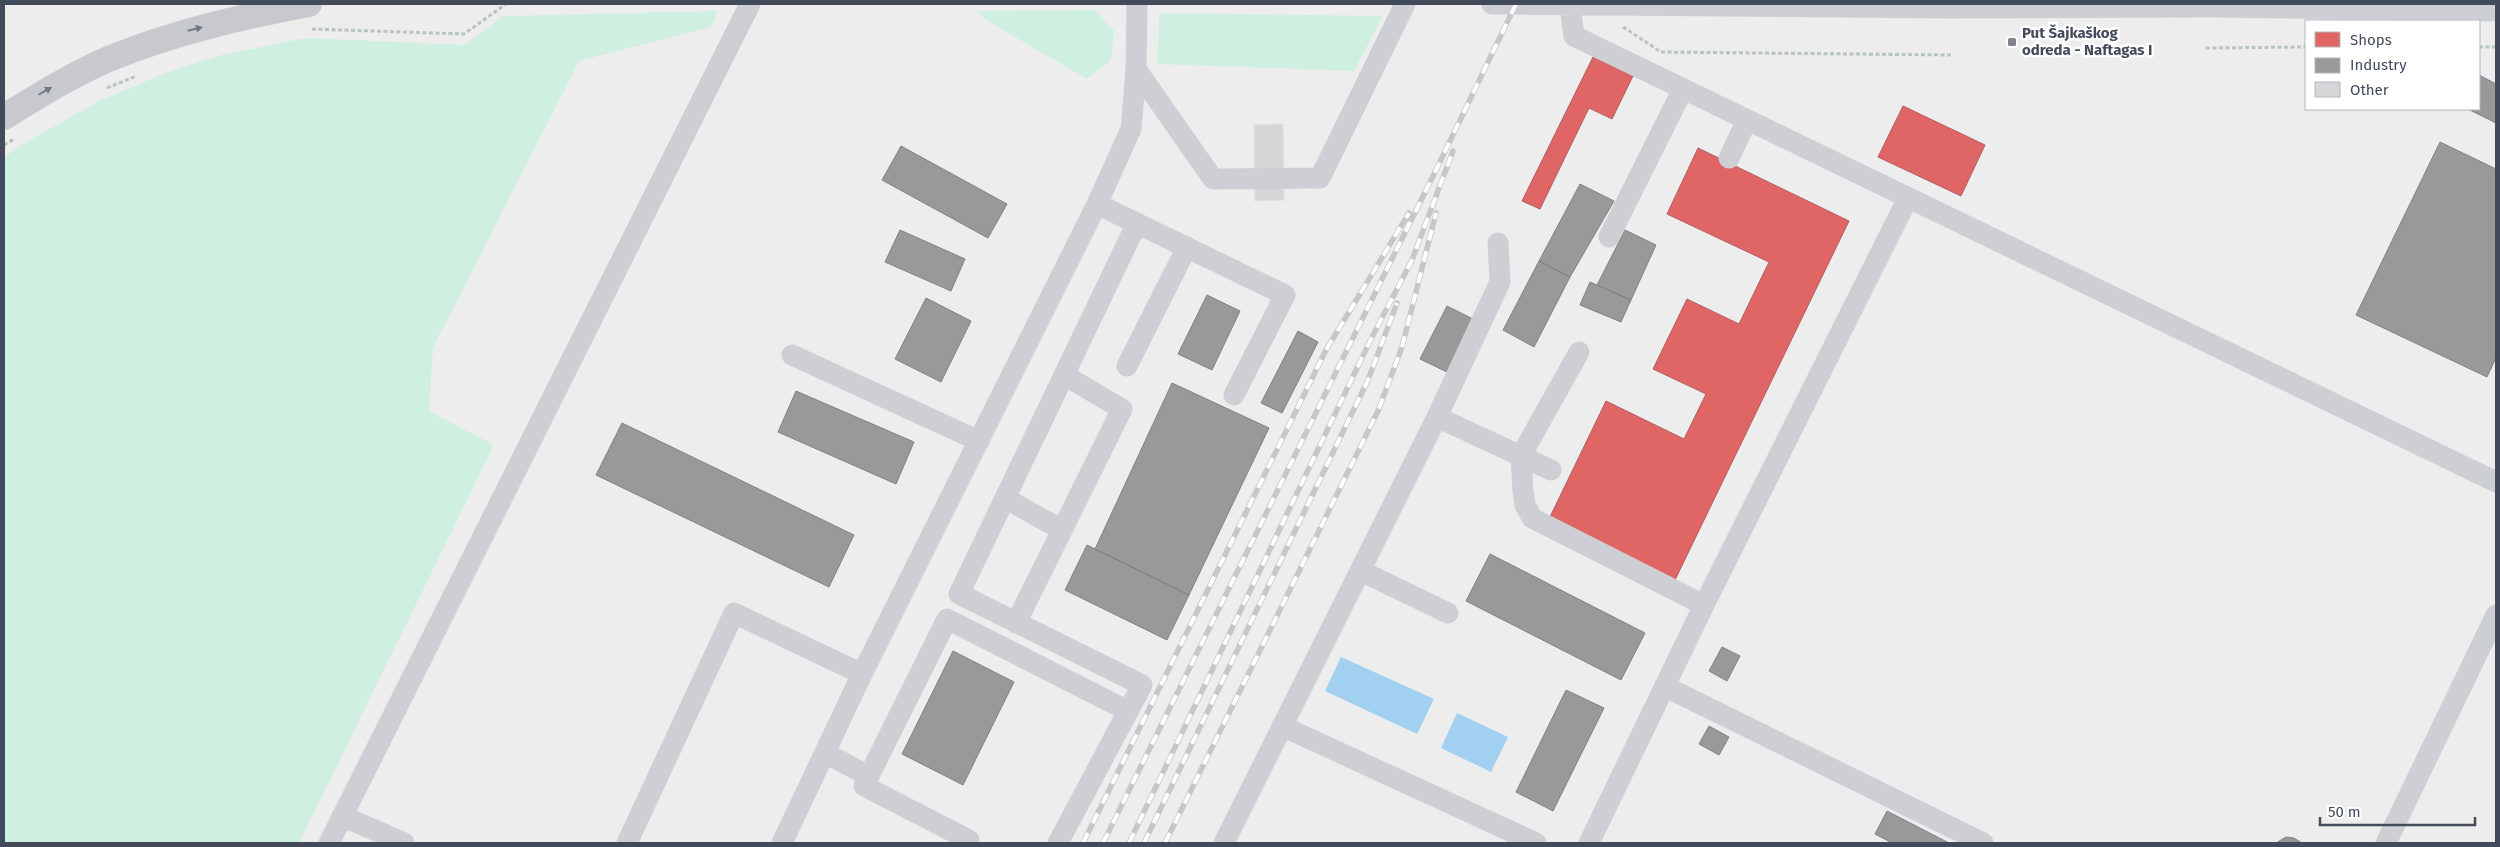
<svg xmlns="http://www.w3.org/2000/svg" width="2500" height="847" viewBox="0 0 2500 847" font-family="'Fira Sans',sans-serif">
<rect width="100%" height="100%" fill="#eeeded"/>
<path fill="#cfefe1" d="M1095,10L1114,31L1111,60L1087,79L986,20L976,11Z
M717,11L711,27L579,61L433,348L429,411L494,445L299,843H4V157L23,144L97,102L165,73L222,55L305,38L465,45L503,16Z
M1159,13L1383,16L1354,71L1158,64Z"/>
<path fill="#a1d0f0" d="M1341,657L1434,699L1417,734L1325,691Z
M1457,713L1508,737L1491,772L1441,748Z"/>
<path fill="#e06666" stroke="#b15e63" d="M1593,57L1633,76L1612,119L1589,108L1540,209L1522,201Z
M1903,106L1985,145L1961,196L1878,157Z
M1698,148L1849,221L1674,582L1548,521L1606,401L1684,439L1706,394L1653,369L1687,299L1739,324L1769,262L1667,214Z"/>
<path fill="#999" stroke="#7f8286" d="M2479,75L2496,84V123L2468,109H2479Z
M2440,142L2496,169V358L2487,377L2356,315Z
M901,146L1007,204L988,238L882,180Z
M1580,184L1614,201L1570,277L1539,261Z
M900,230L965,259L951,291L885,262Z
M1625,230L1656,245L1631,300L1597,285Z
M1539,261L1570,277L1534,347L1503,330Z
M1590,282L1631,300L1621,322L1580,305Z
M1207,295L1240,311L1212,370L1178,354Z
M926,298L971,321L941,382L895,359Z
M1447,306L1475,320L1449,373L1420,359Z
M1298,331L1318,342L1282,413L1261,403Z
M1172,383L1269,428L1189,595L1095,549Z
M796,391L914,442L896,484L778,432Z
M622,423L854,535L829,587L596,475Z
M1087,545L1189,595L1167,640L1065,590Z
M1490,554L1645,633L1621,680L1466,601Z
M1722,647L1740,656L1727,681L1709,671Z
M953,651L1014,682L963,785L902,754Z
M1566,690L1604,708L1553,811L1516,792Z
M1709,726L1729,737L1719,755L1699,744Z
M1887,811L1949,843H1892L1875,834Z
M2286,837L2294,838L2302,843H2276Z"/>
<path fill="#d6d6d9" stroke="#dfdfe0" d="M1283,124L1284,200L1255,201L1254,125Z"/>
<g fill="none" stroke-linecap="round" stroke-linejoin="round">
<path stroke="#b8c4c3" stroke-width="3" stroke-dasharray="4 2.5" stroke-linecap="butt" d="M1623,27L1661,52L1952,55
M312,29L464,34L506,4
M2479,47H2496
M2206,48L2306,47
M107,88L136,76
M4,145L14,139"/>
<path stroke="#cecfd4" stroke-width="21" d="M1492,4L1951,8L2207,7L2496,11
M1570,6L1574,36L2496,482
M1136,69L1213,179L1320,178L1405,4
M1729,158L1747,120
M1097,204L1285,295L1234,395
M1609,237L1683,89
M1579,352L1521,456L1523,492L1525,505L1532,518L1704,605
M792,355L979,441
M1127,366L1187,247
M1437,417L1551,470
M1005,498L1062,530
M1361,571L1448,613
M1016,623L1122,409L1064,375
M1666,687L1983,843
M1282,726L1536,843
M825,753L869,776
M342,816L404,843
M969,840L864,786L947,619L1128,711
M329,843L750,4
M627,843L734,613L862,674
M782,843L862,674L1097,204L1131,129L1136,69L1137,4
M1058,843L1142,685L959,594L1137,223
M1224,843L1437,417L1500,282L1498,243
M1589,843L1704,605L1908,198
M2386,843L2496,615"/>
<path stroke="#c7c9ce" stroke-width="26" d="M4,117C38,96 73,74 111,58C175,32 241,17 309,4"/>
<defs>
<path id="rail" d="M1083,843L1326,350L1409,213
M1103,843L1437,168L1516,4
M1129,843L1370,341L1412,260L1453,151
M1144,843L1368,380L1397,303
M1165,843L1378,411L1402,347L1436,213"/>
</defs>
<use href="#rail" stroke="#c5c7ca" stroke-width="5.5"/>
<use href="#rail" stroke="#fff" stroke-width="4" stroke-dasharray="11" stroke-linecap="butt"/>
</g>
<defs><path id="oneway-solid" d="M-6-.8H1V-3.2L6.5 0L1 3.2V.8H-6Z" transform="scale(1.25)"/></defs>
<g fill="#717783">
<use href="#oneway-solid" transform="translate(195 29) rotate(-14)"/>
<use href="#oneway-solid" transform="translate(45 91) rotate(-30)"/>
</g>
<rect fill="#7f848e" stroke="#fff" stroke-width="2" x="2007" y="37" width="10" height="10" rx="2.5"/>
<g text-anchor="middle" stroke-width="5" stroke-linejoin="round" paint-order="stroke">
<g font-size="15" font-weight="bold" fill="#434b5b" stroke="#fff" text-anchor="start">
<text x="2022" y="38">Put Šajkaškog<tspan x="2022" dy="17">odreda - Naftagas I</tspan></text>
</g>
</g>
<rect width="2500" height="847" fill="none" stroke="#434b5b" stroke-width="10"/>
<rect x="2305" y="20" width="175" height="90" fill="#ffffff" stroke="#b4b7bd"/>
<rect x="2315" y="32" width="25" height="15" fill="#e06666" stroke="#b4b7bd"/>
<text x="2350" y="45" font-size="15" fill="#434b5b">Shops</text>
<rect x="2315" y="58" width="25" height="15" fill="#999999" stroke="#b4b7bd"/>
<text x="2350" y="70" font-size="15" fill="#434b5b">Industry</text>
<rect x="2315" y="82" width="25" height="15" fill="#d6d6d9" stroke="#b4b7bd"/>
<text x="2350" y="95" font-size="15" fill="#434b5b">Other</text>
<path d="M2320 817v8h155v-8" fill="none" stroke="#434b5b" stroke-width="2.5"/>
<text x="2328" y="817" font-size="15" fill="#434b5b" stroke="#ffffff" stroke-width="4" paint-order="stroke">50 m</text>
</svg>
